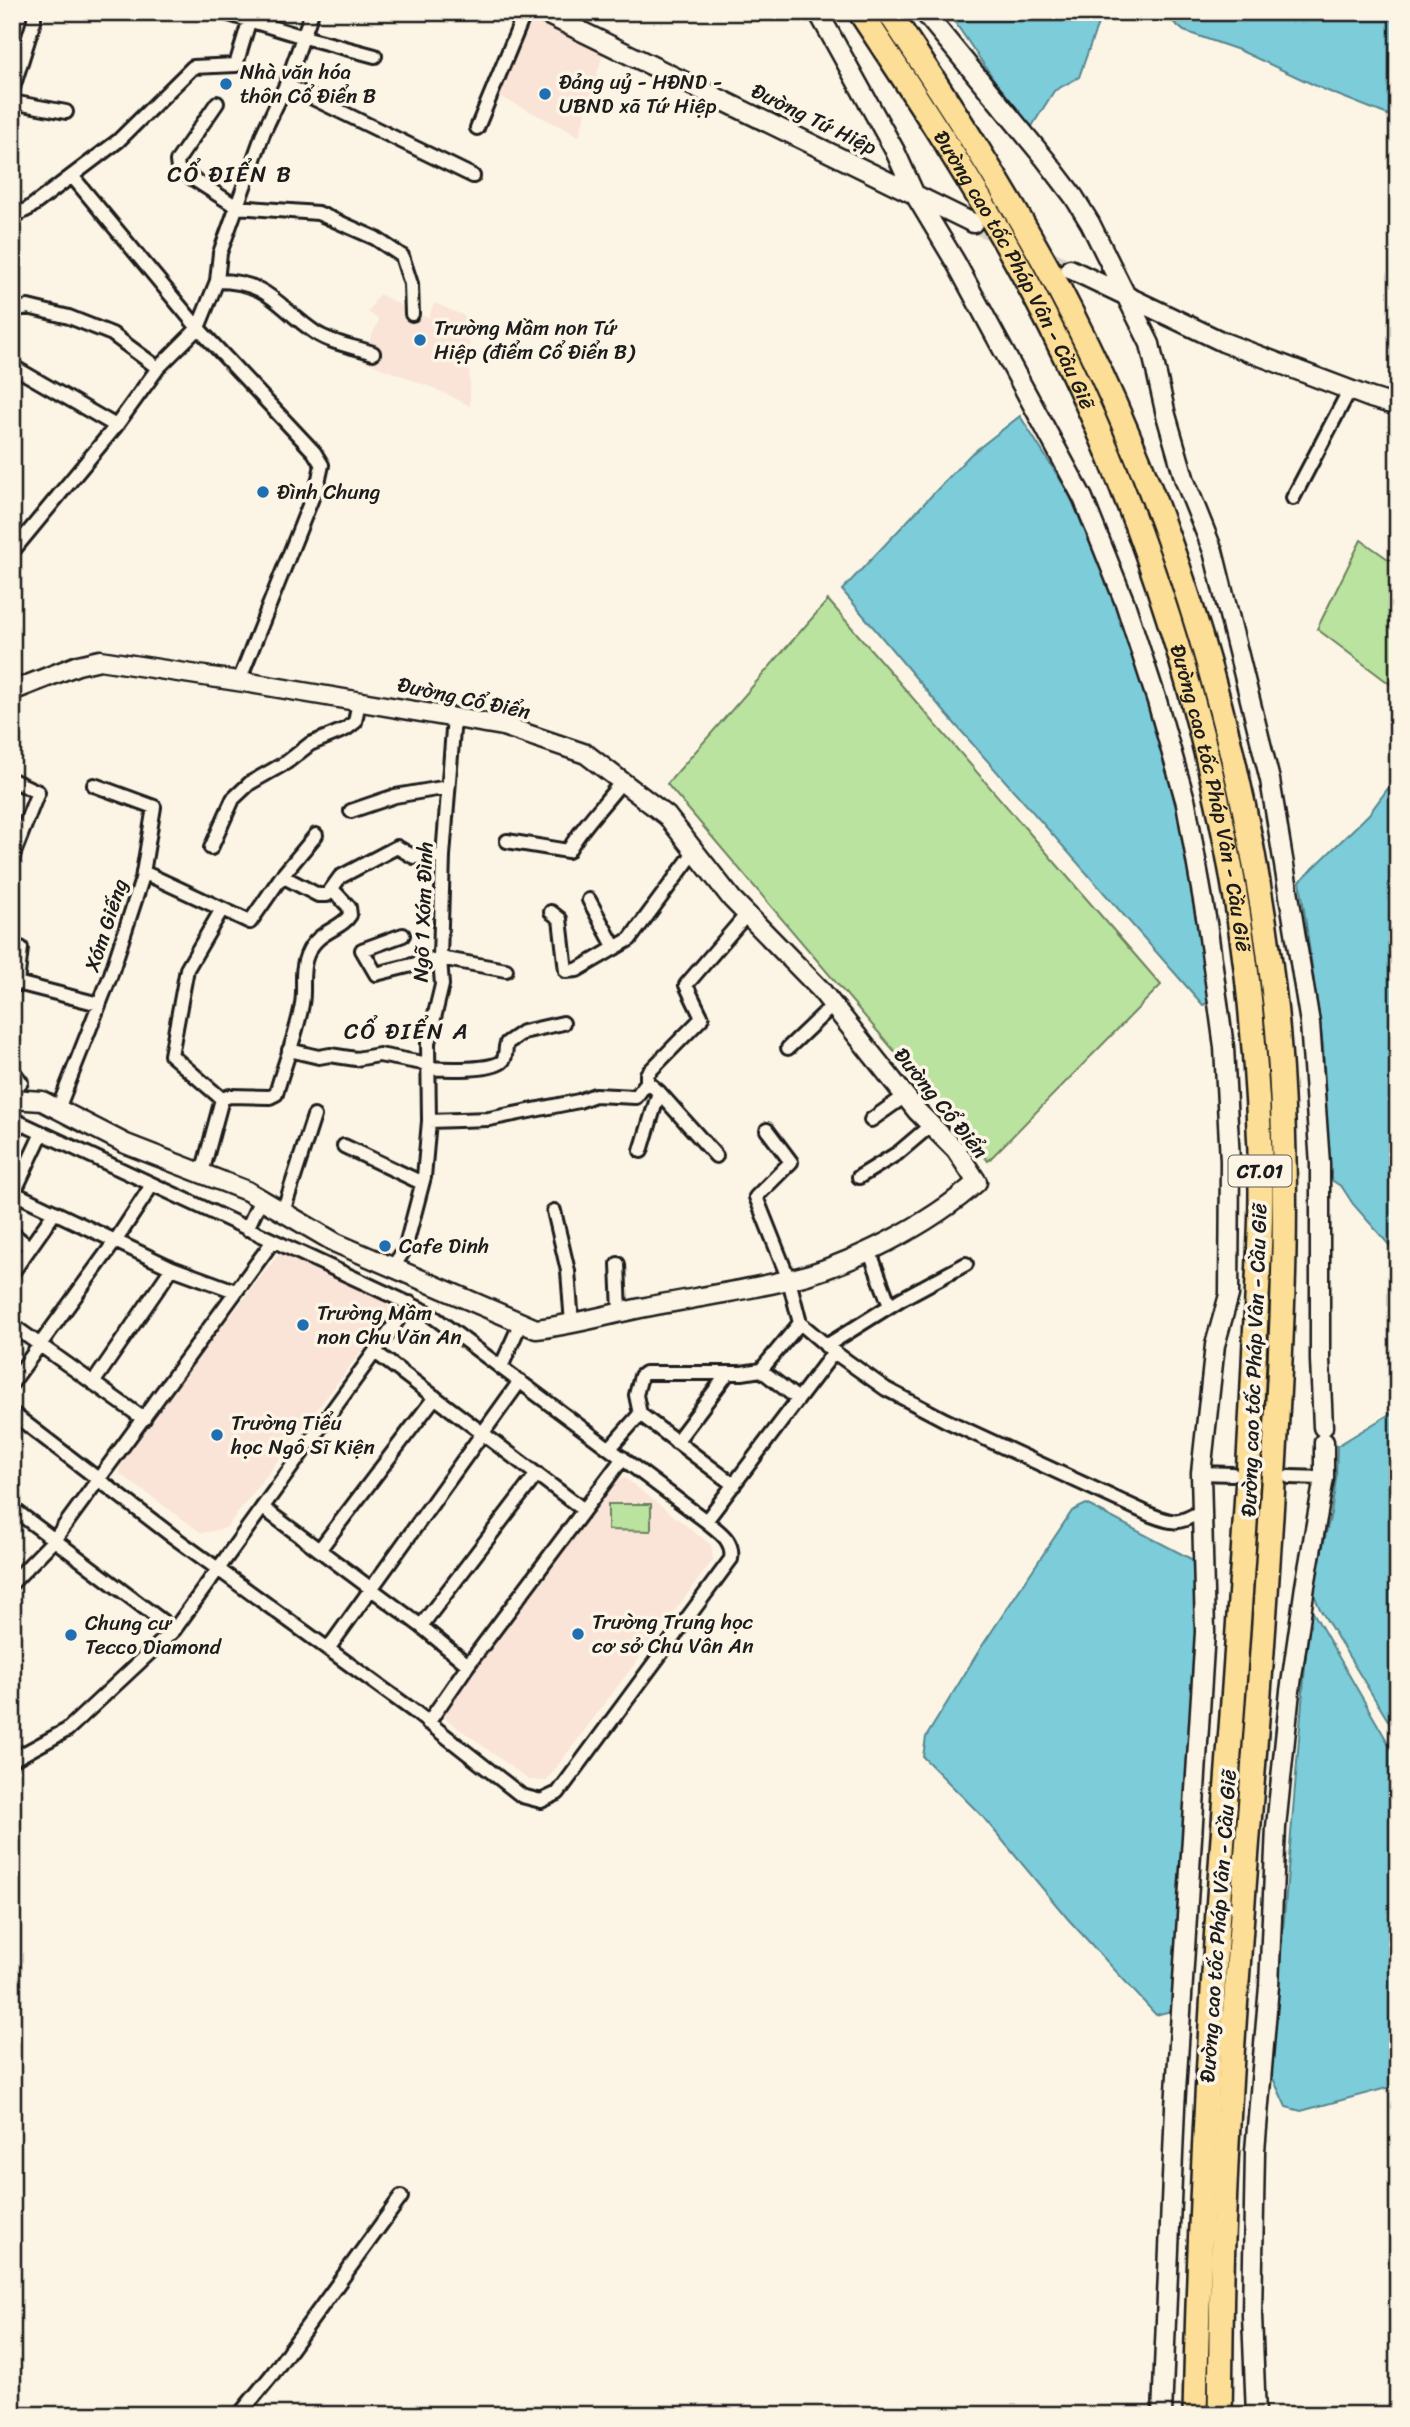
<svg xmlns="http://www.w3.org/2000/svg" width="1410" height="2427" viewBox="0 0 1410 2427" font-family="Sriracha,sans-serif">
<rect width="100%" height="100%" fill="#fcf5e5"/>
<filter id="ink" filterUnits="userSpaceOnUse"><feTurbulence type="fractalNoise" baseFrequency=".0143" numOctaves="2"/><feDisplacementMap in="SourceGraphic" scale="14" xChannelSelector="R" yChannelSelector="G"/><feConvolveMatrix kernelMatrix="1 2 1 2 8 2 1 2 1" color-interpolation-filters="sRGB"/></filter>
<g filter="url(#ink)">
<path fill="#fae3d7" d="M527,17L603,54L579,136L495,94Z
M379,294L401,305L406,313L429,317L434,303L469,318L470,406L436,389L361,360L379,320L368,312Z
M284,1254L387,1303L390,1314L226,1528L202,1533L120,1474L119,1461L277,1256Z
M624,1477L711,1545L713,1560L546,1781L529,1780L445,1718L444,1708L615,1479Z"/>
<path fill="#bae39f" stroke="#6b805e" stroke-width="2" d="M1361,540L1398,566V690L1317,629Z
M828,600L1161,985L988,1161L667,784Z
M608,1504H651V1531L608,1530Z"/>
<path fill="#7dccda" stroke="#56868e" stroke-width="2" d="M948,12H1102L1079,77L1054,91L1029,131Z
M1161,12H1398V119L1325,90L1239,50L1184,31Z
M1020,416L1068,492L1119,609L1158,727L1188,864L1210,1002L1203,1005L947,715L842,590L970,455Z
M1398,780V1255L1353,1204L1342,1187L1330,1179L1323,1045L1300,881L1369,814L1389,787Z
M1398,1409V1737L1320,1609L1312,1590L1331,1513L1336,1480L1337,1446Z
M1086,1504L1195,1561L1200,1591L1175,2010L1156,2015L1068,1919L983,1817L923,1757L926,1737L980,1649L1072,1511Z
M1310,1607L1398,1760V2085L1301,2111L1286,2107L1271,2074Z"/>
<g fill="none" stroke-linecap="round" stroke-linejoin="round">
<path stroke="#dad4c7" stroke-width="18" stroke-dasharray="18 9" stroke-linecap="butt" d="M973,223L1070,269"/>
<defs>
<path id="street" d="M222,12L304,37L375,56
M286,85L473,176
M12,91L34,21V12
M12,102L66,112
M217,103L177,161L178,169L237,207L318,213L375,238L402,256L411,284L412,314
M477,128L525,12
M72,176L198,328L314,452L322,465L318,483L239,681
M12,217L28,209L118,141L193,67L236,65L252,12
M217,281C270,281 278,308 316,333C331,343 355,347 373,353
M12,310L28,307L69,317L112,334L158,368
M12,366L116,426
M1293,498L1350,389
M12,552L116,426L158,368L198,328L217,281L220,253L264,131L286,85L312,12
M12,780L38,792L12,858
M351,811L395,796L448,787
M316,835L282,876L318,895H327L340,877L397,847L414,857L443,856
M507,841L568,851C583,825 604,805 622,781
M211,848L233,799L250,783L287,762L310,744L346,729L355,722L359,701
M143,872L250,922L282,876
M589,900L615,948
M551,912L560,919L566,971L577,970L630,939L695,851
M403,935L362,950L376,974L440,958L506,970
M12,946L21,948L17,983L99,1004
M788,1048L833,1005
M289,1050L319,1057L330,1055L356,1059L379,1055L428,1064
M428,1068C441,1069 498,1072 504,1059C506,1055 505,1048 507,1043L523,1032L563,1023
M12,1070L21,1082L12,1092
M647,1082L659,1092L716,1156
M222,1099L171,1055L187,969L222,909
M58,1109L110,977L142,879L154,807L94,785
M12,1119L427,1312L706,1521C719,1532 734,1540 731,1559L558,1793L541,1801L522,1796L415,1712L171,1535L12,1413
M871,1120L905,1096
M429,1121L489,1119L579,1101L595,1095L636,1097L647,1082V1074L702,1018L686,985L747,914
M767,1130L791,1162L756,1197L789,1280L800,1323L834,1352L886,1389L945,1420L1151,1515C1174,1524 1179,1524 1200,1512
M344,1146L422,1183
M641,1151L659,1092
M202,1173L222,1099L230,1096L270,1097L276,1094C284,1064 297,1034 302,1004C305,987 300,971 307,955C317,930 341,930 350,915L349,907L332,889
M859,1177L898,1153L931,1125
M12,1192L172,1268L235,1291
M12,1197L42,1133
M554,1211L568,1271L572,1324
M283,1212L314,1116
M247,1229L261,1199
M12,1233L30,1248
M869,1250L890,1306
M618,1264L620,1312
M392,1268L405,1249L424,1177L429,1121L428,1043L442,985L440,958L443,856L454,717
M12,1273L55,1212
M12,1325L144,1419
M826,1346L901,1299L966,1264
M375,1352L584,1510
M501,1367L521,1322
M761,1370L798,1399
M12,1383L116,1240L152,1185
M93,1383L172,1268
M676,1442L728,1373
M610,1448L640,1414
M1201,1473L1232,1474
M1289,1477L1324,1478
M734,1485L640,1414L636,1395L641,1376L645,1373H742L761,1370L800,1323
M12,1508L174,1630
M263,1508L421,1626L468,1665
M706,1521L834,1352
M319,1550L435,1397
M12,1583L54,1540L273,1241
M421,1626L537,1474
M328,1649L520,1381
M428,1723L468,1665L623,1458
M12,1760L67,1730L174,1630L410,1303
M239,2415L271,2376L401,2197
M660,2415V2414"/>
<path id="secondary" d="M542,12L973,223
M818,12L895,151L914,193L956,263L1083,498L1125,603L1157,701L1186,803L1207,923L1224,1047L1230,1161L1229,1295L1215,1345L1201,1473L1205,1632L1175,2107L1162,2415
M924,12L1045,159L1074,197L1090,223L1150,344L1166,415L1185,481L1213,551L1270,780L1310,1023L1320,1164V1360L1323,1427
M1070,269L1223,342L1371,398L1398,406
M12,691L78,665L100,660L250,683L503,726L586,754L667,816L732,899L820,989L917,1111L956,1150L977,1182C931,1224 849,1266 788,1280C742,1291 693,1298 646,1307C609,1314 574,1325 536,1329L336,1243L247,1191L126,1144L42,1101L12,1099
M1256,2415L1252,2315L1255,2151L1269,1986L1276,1827L1290,1691L1305,1586L1324,1478V1442"/>
<g id="highway">
<path id="s1" d="M860,12C913,92 966,172 1013,256C1138,480 1223,747 1250,1003C1256,1065 1260,1128 1261,1190C1261,1240 1257,1290 1255,1340C1250,1465 1241,1590 1232,1715C1214,1948 1200,2181 1195,2415"/>
<path d="M889,12C949,103 1008,193 1059,289C1175,509 1248,757 1275,1004C1295,1195 1279,1387 1267,1578C1253,1799 1230,2019 1223,2240C1221,2298 1221,2356 1220,2415"/>
</g>
</defs>
<use href="#street" stroke="#1c1c1c" stroke-width="18"/>
<use href="#secondary" stroke="#1c1c1c" stroke-width="23"/>
<use href="#highway" stroke="#1c1c1c" stroke-width="28"/>
<use href="#street" stroke="#fcf5e5" stroke-width="12"/>
<use href="#secondary" stroke="#fcf5e5" stroke-width="18"/>
<use href="#highway" stroke="#fdde96" stroke-width="23"/>
</g>
</g>
<g fill="#1f6fb2" stroke="#fcf5e5" stroke-width="2.5">
<circle cx="226" cy="84" r="7"/>
<circle cx="545" cy="94" r="7"/>
<circle cx="420" cy="340" r="7"/>
<circle cx="263" cy="492" r="7"/>
<circle cx="385" cy="1246" r="7"/>
<circle cx="303" cy="1325" r="7"/>
<circle cx="217" cy="1435" r="7"/>
<circle cx="578" cy="1634" r="7"/>
<circle cx="71" cy="1635" r="7"/>
</g>
<g text-anchor="middle" stroke-width="7" stroke-linejoin="round" paint-order="stroke">
<rect fill="#fcf5e5" stroke="#5f5d58" stroke-width="2" x="1228.5" y="1155.5" width="63" height="31" rx="5"/>
<g font-size="19" font-weight="bold" fill="#1c1c1c">
<text x="1260" y="1178">CT.01</text>
</g>
<g font-size="21" fill="#1c1c1c" stroke="#fcf5e5" text-anchor="start">
<text x="240" y="79">Nhà văn hóa<tspan x="240" dy="24">thôn Cổ Điển B</tspan></text>
<text x="559" y="89">Đảng uỷ - HĐND -<tspan x="559" dy="24">UBND xã Tứ Hiệp</tspan></text>
<text x="434" y="335">Trường Mầm non Tứ<tspan x="434" dy="24">Hiệp (điểm Cổ Điển B)</tspan></text>
<text x="277" y="499">Đình Chung</text>
<text x="399" y="1253">Cafe Dinh</text>
<text x="317" y="1320">Trường Mầm<tspan x="317" dy="24">non Chu Văn An</tspan></text>
<text x="231" y="1430">Trường Tiểu<tspan x="231" dy="24">học Ngô Sĩ Kiện</tspan></text>
<text x="592" y="1629">Trường Trung học<tspan x="592" dy="24">cơ sở Chu Vân An</tspan></text>
<text x="85" y="1630">Chung cư<tspan x="85" dy="24">Tecco Diamond</tspan></text>
</g>
<g font-size="21" fill="#1c1c1c" stroke="#fcf5e5">
<text transform="translate(814 119) rotate(26)" y="7">Đường Tứ Hiệp</text>
<text dy="7" stroke="none"><textPath href="#s1" startOffset="301">Đường cao tốc Pháp Vân - Cầu Giẽ</textPath></text>
<text transform="translate(464 698) rotate(12)" y="7">Đường Cổ Điển</text>
<text dy="7" stroke="none"><textPath href="#s1" startOffset="868">Đường cao tốc Pháp Vân - Cầu Giẽ</textPath></text>
<text transform="translate(423 912) rotate(-88)" y="7">Ngõ 1 Xóm Đình</text>
<text transform="translate(106 925) rotate(-72)" y="7">Xóm Giếng</text>
<text transform="translate(941 1103) rotate(51)" y="7">Đường Cổ Điển</text>
<text transform="translate(1254 1360) rotate(-88)" y="7">Đường cao tốc Pháp Vân - Cầu Giẽ</text>
<text transform="translate(1218 1926) rotate(-86)" y="7">Đường cao tốc Pháp Vân - Cầu Giẽ</text>
</g>
<g font-size="23" letter-spacing="2" fill="#1c1c1c" stroke="#fcf5e5">
<text x="230" y="182">CỔ ĐIỂN B</text>
<text x="407" y="1039">CỔ ĐIỂN A</text>
</g>
</g>
<rect width="1410" height="2427" fill="none" stroke="#fcf5e5" stroke-width="42"/>
<rect x="21" y="21" width="1368" height="2385" fill="none" stroke="#1c1c1c" stroke-width="2.5" filter="url(#ink)"/>
</svg>
